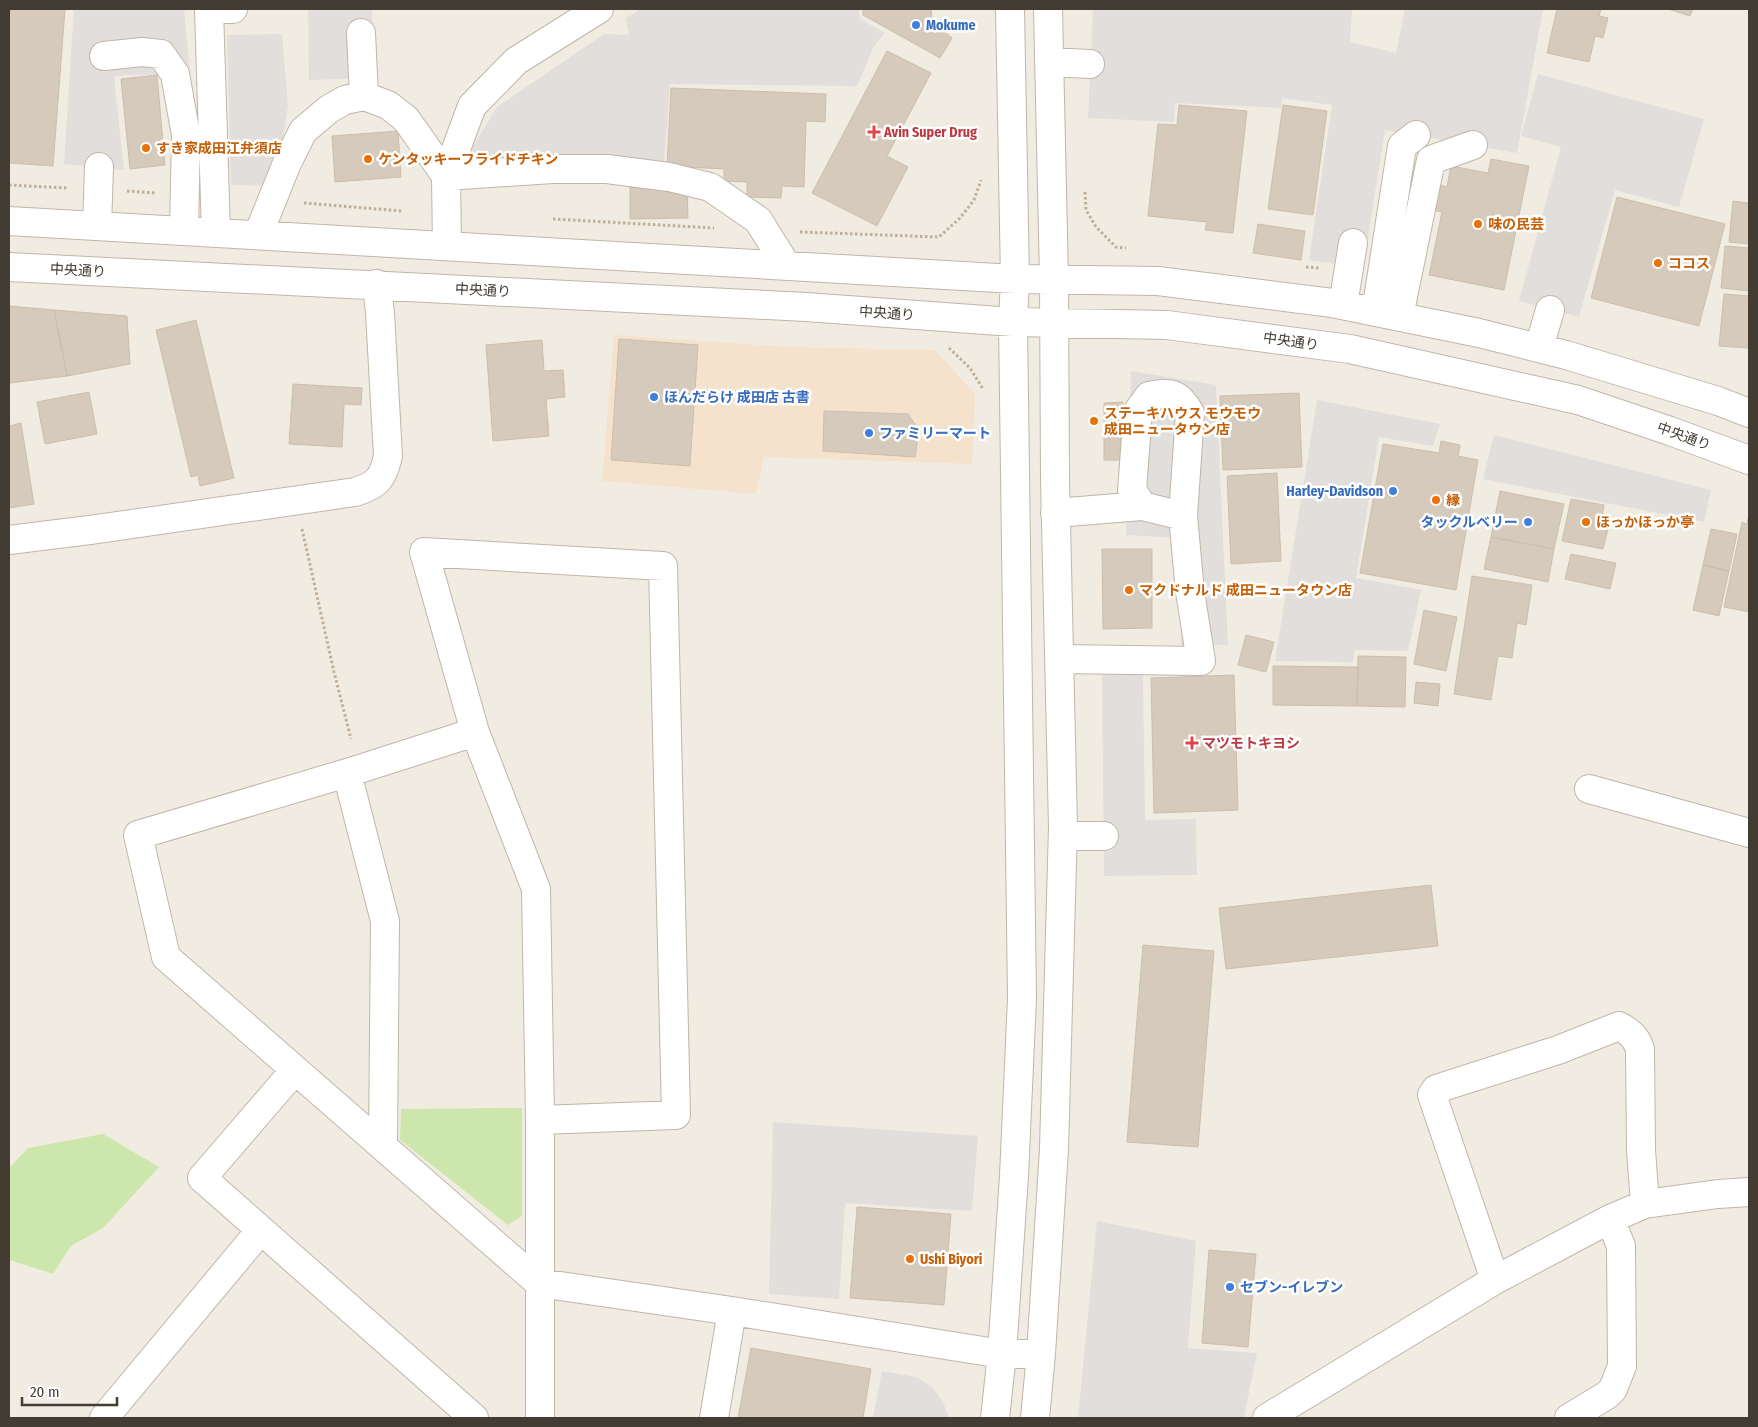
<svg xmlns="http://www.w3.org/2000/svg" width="1758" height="1427" viewBox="0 0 1758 1427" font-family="'Fira Sans Condensed','Noto Sans JP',sans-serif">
<rect width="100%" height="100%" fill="#f1ece2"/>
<path fill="#f4e2cc" d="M614,335L790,347L935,350L975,394L972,464L764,457L756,494L602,481Z"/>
<path fill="#cde6ab" d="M522,1108V1216L508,1225L400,1140L401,1109Z
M103,1134L159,1167L103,1228L71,1246L53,1274L10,1260L9,1261V1168L28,1148Z"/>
<path fill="#e1dedb" d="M74,9H184L190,73L114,76L124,170L64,164Z
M308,9H372L374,78L309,80Z
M641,9H859L860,19L885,33L874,46L857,86L670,84L664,164L471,161L468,155L497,107L604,34L629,35L626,18Z
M1093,9H1352L1350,42L1396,53L1405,9H1543L1517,153L1385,130L1363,268L1309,260L1332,105L1282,98L1281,108L1175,103L1174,122L1088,118Z
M282,34L288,106L275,186L231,185L227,35Z
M1538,74L1704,119L1679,207L1615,190L1579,317L1519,301L1561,147L1521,136Z
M1131,371L1216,385L1228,645H1181L1179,538L1126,535Z
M1317,400L1440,424L1433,446L1379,437L1356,578L1421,590L1408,651L1355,650L1353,662L1275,661Z
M1494,435L1711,490L1704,522L1483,479Z
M1102,675H1143L1145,820L1196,819L1197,875L1104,876Z
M773,1122L978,1136L972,1211L845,1203L839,1299L769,1294Z
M1097,1221L1196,1241L1188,1348L1257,1353L1244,1417L1078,1418Z
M882,1371L916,1377L932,1387L943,1402L949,1418H873Z"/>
<path fill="#d5cabb" stroke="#cdbeab" d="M9,9H65L53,166L9,163Z
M863,9H931L932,22L952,38L940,58L863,15Z
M1557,9H1601L1599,16L1608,18L1603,38L1595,36L1589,62L1547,53Z
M1668,9H1693L1690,16Z
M887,51L931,73L887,156L908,167L877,226L812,193Z
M157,75L165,165L130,169L121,79Z
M671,88L826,94L825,122L806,121L804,187L782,186L781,198L747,197V182L724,181V169L667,166Z
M1179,105L1247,111L1233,233L1205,230L1207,222L1148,216L1158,124L1177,125Z
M1283,105L1327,111L1313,215L1268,209Z
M398,131L401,177L335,182L332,136Z
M1491,159L1529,166L1504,290L1429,275L1442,212L1432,210L1437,184L1447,187L1451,166L1488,173Z
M687,186L688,218L630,219V187Z
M1617,197L1725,224L1699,326L1591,298Z
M1733,201L1749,203V244L1729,242Z
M1258,224L1305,231L1301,260L1253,253Z
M1725,246L1749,248V291L1721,288Z
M1724,294L1749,296V348L1719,346Z
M9,306L54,310L67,376L9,383Z
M54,310L127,316L130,364L67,376Z
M196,320L234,478L200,486L198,475L191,477L156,330Z
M619,339L698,345L690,466L611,460Z
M542,340L544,371L563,370L565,397L546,399L549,436L493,441L486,345Z
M293,384L362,388L361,405L344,404L342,447L289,444Z
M89,392L97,434L45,444L37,402Z
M1299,393L1302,467L1223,470L1220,396Z
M1123,402V460H1104V403Z
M824,411L908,414L919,430L915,457L823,451Z
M21,423L34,504L9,508V426Z
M1441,441L1460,445L1458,456L1478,460L1456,590L1360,573L1383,444L1439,453Z
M1277,473L1281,561L1231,564L1227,476Z
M1500,491L1564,504L1554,549L1491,537Z
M1571,499L1604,505L1601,523L1609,525L1603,549L1562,541Z
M1749,514V612L1724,607L1742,522L1747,524Z
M1711,529L1737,534L1729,571L1703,565Z
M1491,537L1554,549L1548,582L1484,569Z
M1102,549H1152V628L1103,629Z
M1571,554L1616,563L1610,589L1565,579Z
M1703,565L1729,571L1719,616L1693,610Z
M1472,576L1532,585L1526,625L1517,623L1512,658L1498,656L1491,700L1454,694Z
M1424,610L1457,617L1446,671L1414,664Z
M1246,635L1274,642L1266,672L1238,665Z
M1358,656L1406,657L1405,707L1357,706Z
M1273,666L1358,667L1357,706L1273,705Z
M1234,675L1238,810L1154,813L1151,678Z
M1416,682L1440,684L1438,706L1414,703Z
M1431,885L1438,946L1226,969L1219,908Z
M1143,945L1214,951L1198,1147L1127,1142Z
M857,1207L951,1214L944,1305L850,1298Z
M1209,1250L1256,1254L1248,1347L1202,1343Z
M751,1348L871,1369L863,1418H738Z"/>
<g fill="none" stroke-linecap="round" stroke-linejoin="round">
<defs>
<path id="minor" d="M361,33L364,96
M104,56L142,52L161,54L175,74L186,135L184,231
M1049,62L1090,64
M9,221L1015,279L1158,281L1332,303L1479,333L1566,355L1718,401L1749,413
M97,226L99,167
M216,233L209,9H233
M258,235L287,163L303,131L329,109L345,100L364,96L388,105L406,119L446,176L553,169H607L669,177L710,187L758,220L786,265
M447,246L446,176L472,106L516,61L599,9
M9,267L806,307L1013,322L1167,325L1350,349L1578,400L1670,431L1749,460
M1343,305L1353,243
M1376,312L1402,146L1416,135
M1399,316L1431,160L1473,145
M1539,348L1550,310
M1055,513L1142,506L1183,516L1190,413C1178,392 1171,392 1149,396L1138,411L1132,490L1142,506
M9,540L90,530L355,492C378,485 383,478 388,456L380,313L377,284
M1060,659L1201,661L1190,592L1183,516
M475,732L347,773L138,835L166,957L539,1283L732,1311L1002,1354H1041
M347,773L385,921L383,1145
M1589,789L1749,833
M1063,836H1104
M295,1070L202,1178L474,1418
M1495,1280L1432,1095L1436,1089L1558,1050L1619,1026C1630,1032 1636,1037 1640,1049L1641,1150L1645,1204
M104,1418L260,1231
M540,1418V1120L536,889L475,732L424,552L663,566L676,1115L540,1120
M714,1418L732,1311
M995,1418L1002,1354L1014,1176L1022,998L1013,322L1015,279L1010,9
M1035,1418L1041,1354L1054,1149L1063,827L1055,479L1054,279L1048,9
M1267,1418L1495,1280L1610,1219L1645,1204L1718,1194L1749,1192
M1569,1418L1607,1395L1613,1389L1622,1366L1621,1246L1610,1219"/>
</defs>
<use href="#minor" stroke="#bfb6a8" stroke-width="30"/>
<path stroke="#beae97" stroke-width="3" stroke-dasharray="2.5 2.5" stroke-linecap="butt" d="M9,185L68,188
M127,191L155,193
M1085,192L1086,210L1096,227L1116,247L1126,248
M304,203L402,211
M553,219L714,228
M800,232L939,237L960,218L974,200L981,180
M1306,267L1320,268
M949,348L970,368L983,389
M302,529L334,672L351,739"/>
<use href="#minor" stroke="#fff" stroke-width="28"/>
</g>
<g fill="#3f7fe0" stroke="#fff" stroke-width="2">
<circle cx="916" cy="25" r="5"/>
<circle cx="654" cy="397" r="5"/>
<circle cx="869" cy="433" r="5"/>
<circle cx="1393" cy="491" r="5"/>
<circle cx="1528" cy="522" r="5"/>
<circle cx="1230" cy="1287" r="5"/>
</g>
<g fill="#e0444e" stroke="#fff" stroke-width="2">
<path d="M871.5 124.5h5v5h5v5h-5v5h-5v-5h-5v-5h5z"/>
<path d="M1189.5 735.5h5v5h5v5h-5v5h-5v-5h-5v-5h5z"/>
</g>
<g fill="#e8710a" stroke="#fff" stroke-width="2">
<circle cx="146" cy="148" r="5"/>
<circle cx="368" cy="159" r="5"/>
<circle cx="1478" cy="224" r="5"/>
<circle cx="1658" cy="263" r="5"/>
<circle cx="1094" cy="421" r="5"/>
<circle cx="1436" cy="500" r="5"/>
<circle cx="1586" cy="522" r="5"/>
<circle cx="1129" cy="590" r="5"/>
<circle cx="910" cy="1259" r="5"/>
</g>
<g text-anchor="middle" stroke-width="5" stroke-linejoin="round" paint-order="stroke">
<g font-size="14" font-weight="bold" fill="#366cbe" stroke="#fff" text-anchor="start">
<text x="926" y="30">Mokume</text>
<text x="664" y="402">ほんだらけ 成田店 古書</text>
<text x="879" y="438">ファミリーマート</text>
<text x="1383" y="496" text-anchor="end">Harley-Davidson</text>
<text x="1518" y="527" text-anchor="end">タックルベリー</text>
<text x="1240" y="1292">セブン-イレブン</text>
</g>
<g font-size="14" font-weight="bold" fill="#be3a42" stroke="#fff" text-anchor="start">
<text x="884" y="137">Avin Super Drug</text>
<text x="1202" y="748">マツモトキヨシ</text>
</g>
<g font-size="14" font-weight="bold" fill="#c56008" stroke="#fff" text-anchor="start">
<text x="156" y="153">すき家成田江弁須店</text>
<text x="378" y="164">ケンタッキーフライドチキン</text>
<text x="1488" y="229">味の民芸</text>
<text x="1668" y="268">ココス</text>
<text x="1104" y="418">ステーキハウス モウモウ<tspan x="1104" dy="16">成田ニュータウン店</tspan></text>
<text x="1446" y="505">縁</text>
<text x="1596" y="527">ほっかほっか亭</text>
<text x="1139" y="595">マクドナルド 成田ニュータウン店</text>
<text x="920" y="1264">Ushi Biyori</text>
</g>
<g font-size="14" fill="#423c33" stroke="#fff">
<text transform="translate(78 270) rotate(3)" y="5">中央通り</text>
<text transform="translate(483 290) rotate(3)" y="5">中央通り</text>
<text transform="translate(887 313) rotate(4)" y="5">中央通り</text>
<text transform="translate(1291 341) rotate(8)" y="5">中央通り</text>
<text transform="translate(1684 436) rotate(20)" y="5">中央通り</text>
</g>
</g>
<rect width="1758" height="1427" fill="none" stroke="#423c33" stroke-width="20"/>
<path d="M22 1397v8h95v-8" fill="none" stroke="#423c33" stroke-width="2.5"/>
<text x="30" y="1397" font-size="15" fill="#423c33" stroke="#ffffff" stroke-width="4" paint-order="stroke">20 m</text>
</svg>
